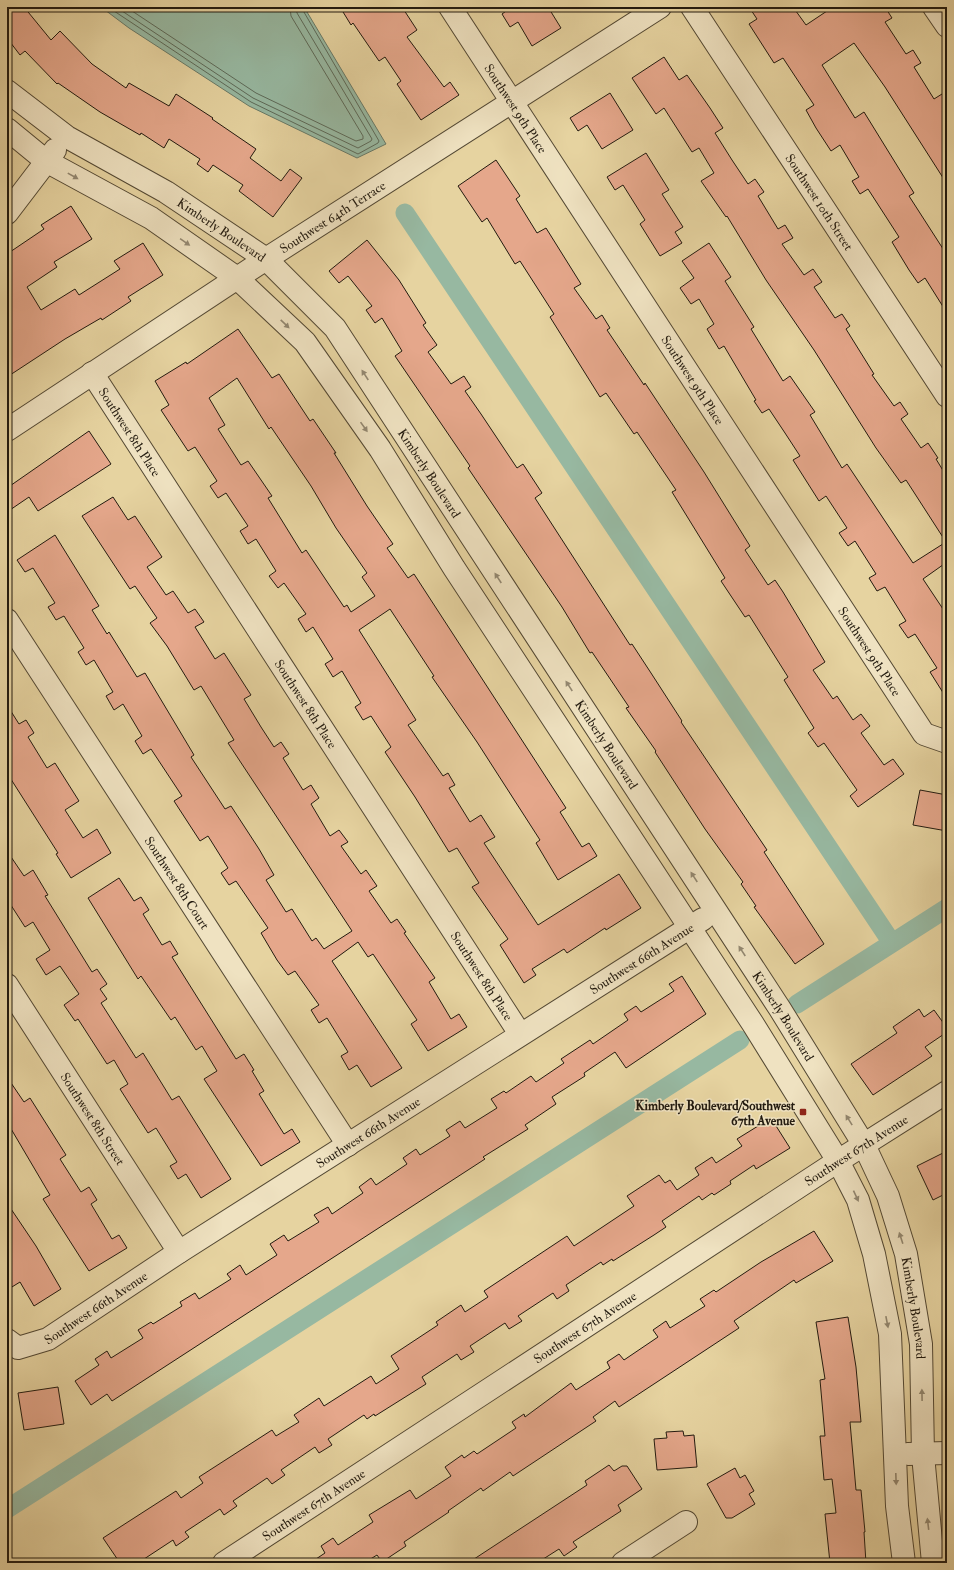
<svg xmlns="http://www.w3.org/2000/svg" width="954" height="1570" viewBox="0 0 954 1570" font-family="'IM FELL Double Pica',serif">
<rect width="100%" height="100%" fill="#e6d3a0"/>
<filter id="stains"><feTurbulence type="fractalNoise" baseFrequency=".005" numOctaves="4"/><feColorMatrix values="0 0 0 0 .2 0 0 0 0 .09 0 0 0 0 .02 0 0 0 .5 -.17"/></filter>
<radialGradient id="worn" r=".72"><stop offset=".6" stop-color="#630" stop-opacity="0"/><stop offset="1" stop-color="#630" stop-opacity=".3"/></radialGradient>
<path fill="#97b8a1" stroke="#687967" d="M101,7H304L386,144L357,158L249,106L129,28Z"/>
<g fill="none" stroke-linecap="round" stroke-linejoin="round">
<path stroke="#5c6958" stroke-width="1" d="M108,7L251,102L358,154L378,143L379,141L301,7
M116,7L253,98L358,148L371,141L372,139L297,13L296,7
M126,7L256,93L356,141L363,139V136L291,16L290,7"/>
<path stroke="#97b8a1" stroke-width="19" d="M405,213L892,943
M797,1004L947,908
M7,1509L740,1040"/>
</g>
<path fill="#e5a78b" stroke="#221a0f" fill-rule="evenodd" d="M17,7H24L51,40L60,31L92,64L126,88L129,83L169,106L176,94L213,118L212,119L256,149L250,158L281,181L290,169L302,178L273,217L239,191L243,185L213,165L208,172L197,164L200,159L169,139L164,148L141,133L140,135L100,112L58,83L57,84L25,51L20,55L7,38V15Z
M340,7H402L417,30L407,37L444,87L450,82L459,95L421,120L397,84L401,81L385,57L379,61L353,23L351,25Z
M508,7H548L561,28L532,46L518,22L510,27L502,14L509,9Z
M749,7H793L806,25L833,7H885L892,18L885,22L906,54L913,50L921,63L914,67L934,99L942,94L947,103V184L885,87L854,43L822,65L855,118L864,112L914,193L909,196L947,255V313L925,278L918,283L909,270L892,242L899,237L868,189L860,194L852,181L859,177L840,145L831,151L816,128L806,110L814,105L783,58L774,63L749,24L757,19Z
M664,57L679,80L687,75L710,108L723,128L715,133L732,160L748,184L755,179L764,192L758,196L778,229L785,225L793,238L782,244L804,275L813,269L822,282L814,287L835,318L842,314L850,326L846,329L874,374L872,375L894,406L900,402L908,414L901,419L921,448L928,443L938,458L936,459L947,477V562L923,579L947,615V699L930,672L937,668L915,634L908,638L899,625L906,621L885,587L877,591L869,578L876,574L855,541L848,546L839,533L847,528L826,496L819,501L793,460L800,456L785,433L769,409L762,413L754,401L756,400L724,346L719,349L707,329L714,324L699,299L691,304L680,288L694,278L682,261L709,243L731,277L725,281L754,327L751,329L783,381L790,376L815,412L810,415L842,468L847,464L913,563L946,542L906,480L901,483L876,448L814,350L766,280L727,216L726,217L701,181L714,173L699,148L692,152L664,108L656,114L632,78Z
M610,93L633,130L602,149L587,125L578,131L570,118Z
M646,153L669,190L662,194L683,227L675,232L682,243L660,256L640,224L645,220L623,185L615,190L607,177Z
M496,160L520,196L516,199L537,233L546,228L581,284L574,288L596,319L602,315L610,328L607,330L644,385L645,383L704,472L750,546L745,550L768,585L775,580L783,592L825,662L813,670L833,699L837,696L853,720L861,714L870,726L861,733L884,765L893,759L904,774L858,807L850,796L857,790L824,743L818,747L808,733L814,728L784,680L788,677L749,615L745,617L721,581L725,578L672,492L676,490L637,432L634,434L606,393L600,397L550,317L554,314L520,261L515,264L487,218L482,222L458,186Z
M71,206L92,239L54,262L57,267L27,287L41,310L75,289L79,295L120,269L114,261L143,243L163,275L128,297L131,301L102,320L101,318L65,339L7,377V254L44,229L41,225Z
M367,240L399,280L426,323L423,325L437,345L428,352L451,384L464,376L471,387L465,391L481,414L517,468L523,464L542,493L535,498L630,645L632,644L651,673L682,721L681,722L767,850L764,852L824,944L795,964L754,907L756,906L741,884L743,882L705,829L655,752L656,751L626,708L629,707L592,652L590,653L562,607L468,468L470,466L395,356L402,351L382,318L375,323L366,310L372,306L348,276L339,283L329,271Z
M238,329L272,378L279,374L310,421L313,419L336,453H334L367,506L393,544L387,548L408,578L414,574L566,808L560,812L582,847L589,843L597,856L558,880L536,843L540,840L477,742L432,677L434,676L390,609L359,630L416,720L408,725L443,776L448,773L455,785L449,788L470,822L481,815L495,837L484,843L538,925L619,874L641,908L606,930L605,928L567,953L564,949L532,969L536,975L524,983L500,945L508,939L472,887L479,883L457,848L449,852L415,797L385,752L391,747L371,716L363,720L355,707L361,703L342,671L333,677L325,664L333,659L313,627L306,632L298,619L306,614L284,583L278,588L269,576L276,571L256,539L248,544L240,531L248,526L226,493L218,498L210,486L217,481L195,447L188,451L161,410L169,405L155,381L186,362L187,364ZM237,378L269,429L271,427L311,486L336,528L367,573L362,577L375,596L351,612L347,605L344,607L306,550L302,553L268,498L272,496L248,461L241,465L218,429L225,425L209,398Z
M89,431L111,464L38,511L29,497L7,512V488Z
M113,497L128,520L135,516L162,557L147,567L166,595L173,591L188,613L195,609L204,622L195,627L215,659L224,653L251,695L244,699L261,727L274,747L281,742L289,754L283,758L303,790L311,785L319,798L311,804L330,836L339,830L348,842L341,846L361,874L366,870L377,886L369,891L391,923L397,919L406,932L404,933L435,978L429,982L451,1019L459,1014L467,1027L428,1051L411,1024L417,1020L373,954L368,957L358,942L332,961L402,1068L371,1087L357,1065L349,1070L341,1056L348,1052L327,1018L319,1023L311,1010L319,1005L295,971L288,975L277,960L261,933L268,928L236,881L229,885L221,873L228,868L208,836L200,841L174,801L182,796L151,749L143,754L135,741L142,736L123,704L114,710L106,696L113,692L94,660L86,665L78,652L84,648L64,616L56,620L48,607L55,603L33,568L25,572L17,560L55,535L99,606L92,610L107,634L109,632L137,677L145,673L194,755L191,757L225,809L231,806L259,849L274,875L266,880L286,912L292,909L312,941L316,938L324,949L352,931L228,743L234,740L201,686L194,690L167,646L150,623L157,618L135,586L130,589L82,516Z
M7,705L19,724L26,720L34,733L28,737L47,768L55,763L79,801L65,810L83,838L97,829L111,853L71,878L56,854L58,853L7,773Z
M920,790L947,795V831L913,825Z
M7,851L24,876L33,870L48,895L45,896L92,972L97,969L107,984L100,989L107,999L101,1003L136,1058L143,1053L172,1100L179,1096L231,1179L201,1198L186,1174L178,1179L170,1166L177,1162L156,1128L148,1133L120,1089L128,1084L114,1060L107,1064L78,1019L75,1021L64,1005L79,994L60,966L46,975L36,959L50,950L33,922L25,927L7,899Z
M119,878L134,901L141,897L149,910L143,914L162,945L170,941L178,954L172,957L236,1059L244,1054L254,1070L252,1071L264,1091L259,1094L284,1134L292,1129L300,1142L261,1166L204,1079L217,1071L202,1046L196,1050L175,1017L171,1020L141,976L138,979L88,898Z
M682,976L706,1014L626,1068L615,1052L584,1073L585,1076L552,1097L556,1104L525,1125L528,1129L483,1157L485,1159L112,1401L107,1394L91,1405L75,1381L99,1365L95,1359L107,1351L111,1358L143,1338L138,1330L151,1322L153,1324L182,1306L180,1302L195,1293L199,1299L231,1279L227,1274L240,1265L246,1275L277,1255L270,1244L284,1235L288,1241L319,1222L314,1215L328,1207L332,1214L363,1193L359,1187L371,1178L376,1185L407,1164L403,1158L416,1149L420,1155L450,1136L446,1130L460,1121L465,1128L497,1108L491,1099L504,1091L506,1093L531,1076L536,1082L564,1063L561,1059L590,1040L593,1044L628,1020L624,1014L636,1006L641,1012L674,991L669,984Z
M919,1009L924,1017L934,1010L947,1028V1032L925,1047L932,1056L873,1095L851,1064L897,1033L893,1027Z
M7,1077L24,1102L30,1098L66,1155L60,1159L81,1192L89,1187L97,1200L91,1204L112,1239L119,1235L127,1248L89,1271L43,1199L50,1195L7,1122Z
M771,1118L790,1148L756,1169L754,1165L730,1181L731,1184L714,1195L712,1193L702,1200L699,1196L662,1221L666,1227L654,1235L613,1261L612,1259L603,1265L601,1262L566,1285L569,1291L557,1299L553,1293L518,1316L522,1321L509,1329L505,1323L470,1346L474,1352L461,1360L457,1354L422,1377L426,1384L375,1416L374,1414L367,1419L364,1415L328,1439L332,1445L319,1453L315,1447L281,1470L285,1475L272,1484L267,1478L233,1501L237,1506L224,1515L220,1509L185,1532L189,1537L176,1546L173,1540L138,1563H120L103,1538L176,1491L181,1498L203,1483L199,1477L272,1430L276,1436L299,1422L294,1415L319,1398L324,1406L371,1376L376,1384L399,1369L391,1356L438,1325L436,1322L461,1305L465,1312L488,1297L484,1291L567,1236L574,1246L634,1206L627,1196L659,1175L665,1183L670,1180L677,1190L699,1175L695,1168L712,1157L716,1163L742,1146L737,1139Z
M947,1151V1193L933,1200L917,1166Z
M7,1203L36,1246L61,1289L34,1306L20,1282L7,1290Z
M814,1231L833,1261L796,1283L794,1280L734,1321L739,1328L619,1407L615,1401L593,1417L596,1421L513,1476L510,1472L483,1491L481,1488L448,1511L449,1512L404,1542L406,1546L382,1562L377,1555L364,1563H310L325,1553L321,1546L333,1538L338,1545L373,1522L369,1515L410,1490L416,1499L451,1476L445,1467L462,1455L464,1458L474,1451L477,1454L516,1428L512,1422L524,1414L525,1417L571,1383L576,1390L610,1368L607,1362L619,1354L624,1360L658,1337L653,1330L666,1321L670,1328L705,1306L700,1299L714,1290L716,1292L761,1262Z
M848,1317L856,1367L861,1422H850L856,1490H861L865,1532H864L866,1563H830L825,1514L836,1513L832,1479L824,1480L820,1436H825L820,1380L825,1379L816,1322Z
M58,1387L64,1424L24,1430L18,1393Z
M683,1431L684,1436L694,1435L697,1467L657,1470L654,1439L667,1438L666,1432Z
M609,1465L614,1471L622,1466H627L642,1489L618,1505L621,1511L573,1542L577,1547L564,1556L559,1549L537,1563H468L587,1485L585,1481Z
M735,1468L740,1478L745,1475L754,1491L749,1494L755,1504L732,1518H726L707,1484Z"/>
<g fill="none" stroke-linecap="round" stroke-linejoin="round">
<defs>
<g id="minor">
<path id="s1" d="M450,7L924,734L947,742"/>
<path id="s2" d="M692,7L947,396"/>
<path d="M934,7L947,26"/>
<path id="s3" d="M7,91L67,137L166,192L266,259L335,328L780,1009L864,1145L888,1196L906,1254L921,1344L923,1455L933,1563"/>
<path d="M7,129L46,161L151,218L237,278L305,342L380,449L454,568L753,1024L838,1161L858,1200L874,1254L890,1334L897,1506L904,1563"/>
<path d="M7,213L55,150"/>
<path id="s4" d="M92,373L520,1034"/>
<path id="s5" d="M7,430L266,259L660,7"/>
<path id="s6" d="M7,620L348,1145"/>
<path id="s7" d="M7,985L179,1252"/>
<path id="s8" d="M7,1340L18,1348L48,1339L179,1252L703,919"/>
<path d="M908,1454L947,1453"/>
<path id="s9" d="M224,1563L838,1161L947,1092"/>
<path d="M623,1563L686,1522"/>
</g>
</defs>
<use href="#minor" stroke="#534833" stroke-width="24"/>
<use href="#minor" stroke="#efe2c1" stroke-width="22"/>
</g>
<defs><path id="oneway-solid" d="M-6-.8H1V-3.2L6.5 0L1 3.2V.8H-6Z"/></defs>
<g fill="#938871">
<use href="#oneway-solid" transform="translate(73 176) rotate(29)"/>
<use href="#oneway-solid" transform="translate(185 242) rotate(35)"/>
<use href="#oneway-solid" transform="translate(285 324) rotate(44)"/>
<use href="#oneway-solid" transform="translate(365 375) rotate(-123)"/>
<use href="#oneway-solid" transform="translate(364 427) rotate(55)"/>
<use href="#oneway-solid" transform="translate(498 578) rotate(-123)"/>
<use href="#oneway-solid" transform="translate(569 686) rotate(-123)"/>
<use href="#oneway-solid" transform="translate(694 877) rotate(-123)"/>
<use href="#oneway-solid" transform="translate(742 951) rotate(-123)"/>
<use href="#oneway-solid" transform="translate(849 1120) rotate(-122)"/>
<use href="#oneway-solid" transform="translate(856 1196) rotate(65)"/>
<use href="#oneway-solid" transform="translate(901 1238) rotate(-108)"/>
<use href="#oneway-solid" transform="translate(887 1322) rotate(79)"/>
<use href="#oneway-solid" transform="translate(922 1395) rotate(-91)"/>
<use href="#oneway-solid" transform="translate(896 1479) rotate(88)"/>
<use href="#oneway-solid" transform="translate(928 1524) rotate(-97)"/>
</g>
<rect fill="#8f2418" stroke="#efe2c1" stroke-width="1.5" x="799" y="1108" width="8" height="8" rx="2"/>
<g text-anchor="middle" stroke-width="3" stroke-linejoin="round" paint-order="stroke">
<g font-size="13" fill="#221a0f" stroke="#efe2c1">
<text dy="5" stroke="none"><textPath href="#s1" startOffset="121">Southwest 9th Place</textPath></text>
<text dy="5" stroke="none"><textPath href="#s2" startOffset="233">Southwest 10th Street</textPath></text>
<text dy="5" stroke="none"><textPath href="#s5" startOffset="389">Southwest 64th Terrace</textPath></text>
<text dy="5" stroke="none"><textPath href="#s3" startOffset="256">Kimberly Boulevard</textPath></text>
<text dy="5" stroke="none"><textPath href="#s1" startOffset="445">Southwest 9th Place</textPath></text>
<text dy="5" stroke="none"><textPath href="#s4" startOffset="70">Southwest 8th Place</textPath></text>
<text dy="5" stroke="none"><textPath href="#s3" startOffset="580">Kimberly Boulevard</textPath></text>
<text dy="5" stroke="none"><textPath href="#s1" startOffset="769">Southwest 9th Place</textPath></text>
<text dy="5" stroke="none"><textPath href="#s4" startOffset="394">Southwest 8th Place</textPath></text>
<text dy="5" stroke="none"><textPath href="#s3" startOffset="904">Kimberly Boulevard</textPath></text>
<text dy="5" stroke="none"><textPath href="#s6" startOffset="313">Southwest 8th Court</textPath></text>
<text dy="5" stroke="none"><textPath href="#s8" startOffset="750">Southwest 66th Avenue</textPath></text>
<text dy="5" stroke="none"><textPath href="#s4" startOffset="718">Southwest 8th Place</textPath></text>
<text dy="5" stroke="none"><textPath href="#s3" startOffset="1228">Kimberly Boulevard</textPath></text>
<text dy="5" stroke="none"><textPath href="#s7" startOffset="159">Southwest 8th Street</textPath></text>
<text dy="5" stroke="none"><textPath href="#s8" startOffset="426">Southwest 66th Avenue</textPath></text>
<text dy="5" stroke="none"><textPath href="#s9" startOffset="755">Southwest 67th Avenue</textPath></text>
<text dy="5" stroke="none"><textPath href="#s8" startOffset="102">Southwest 66th Avenue</textPath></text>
<text dy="5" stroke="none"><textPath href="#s3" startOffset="1552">Kimberly Boulevard</textPath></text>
<text dy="5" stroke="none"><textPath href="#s9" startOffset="431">Southwest 67th Avenue</textPath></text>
<text dy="5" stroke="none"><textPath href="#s9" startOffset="107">Southwest 67th Avenue</textPath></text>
</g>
<g font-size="13" font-weight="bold" fill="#221a0f" stroke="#efe2c1" text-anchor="end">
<text x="795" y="1110">Kimberly Boulevard/Southwest<tspan x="795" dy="15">67th Avenue</tspan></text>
</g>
</g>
<rect width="954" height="1570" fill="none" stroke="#e6d3a0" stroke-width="24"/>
<rect x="8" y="8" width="938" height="1554" fill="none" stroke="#221a0f" stroke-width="2"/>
<rect x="12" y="12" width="930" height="1546" fill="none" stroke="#221a0f"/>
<rect width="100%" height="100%" filter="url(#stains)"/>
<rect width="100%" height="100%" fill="url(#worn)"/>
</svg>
